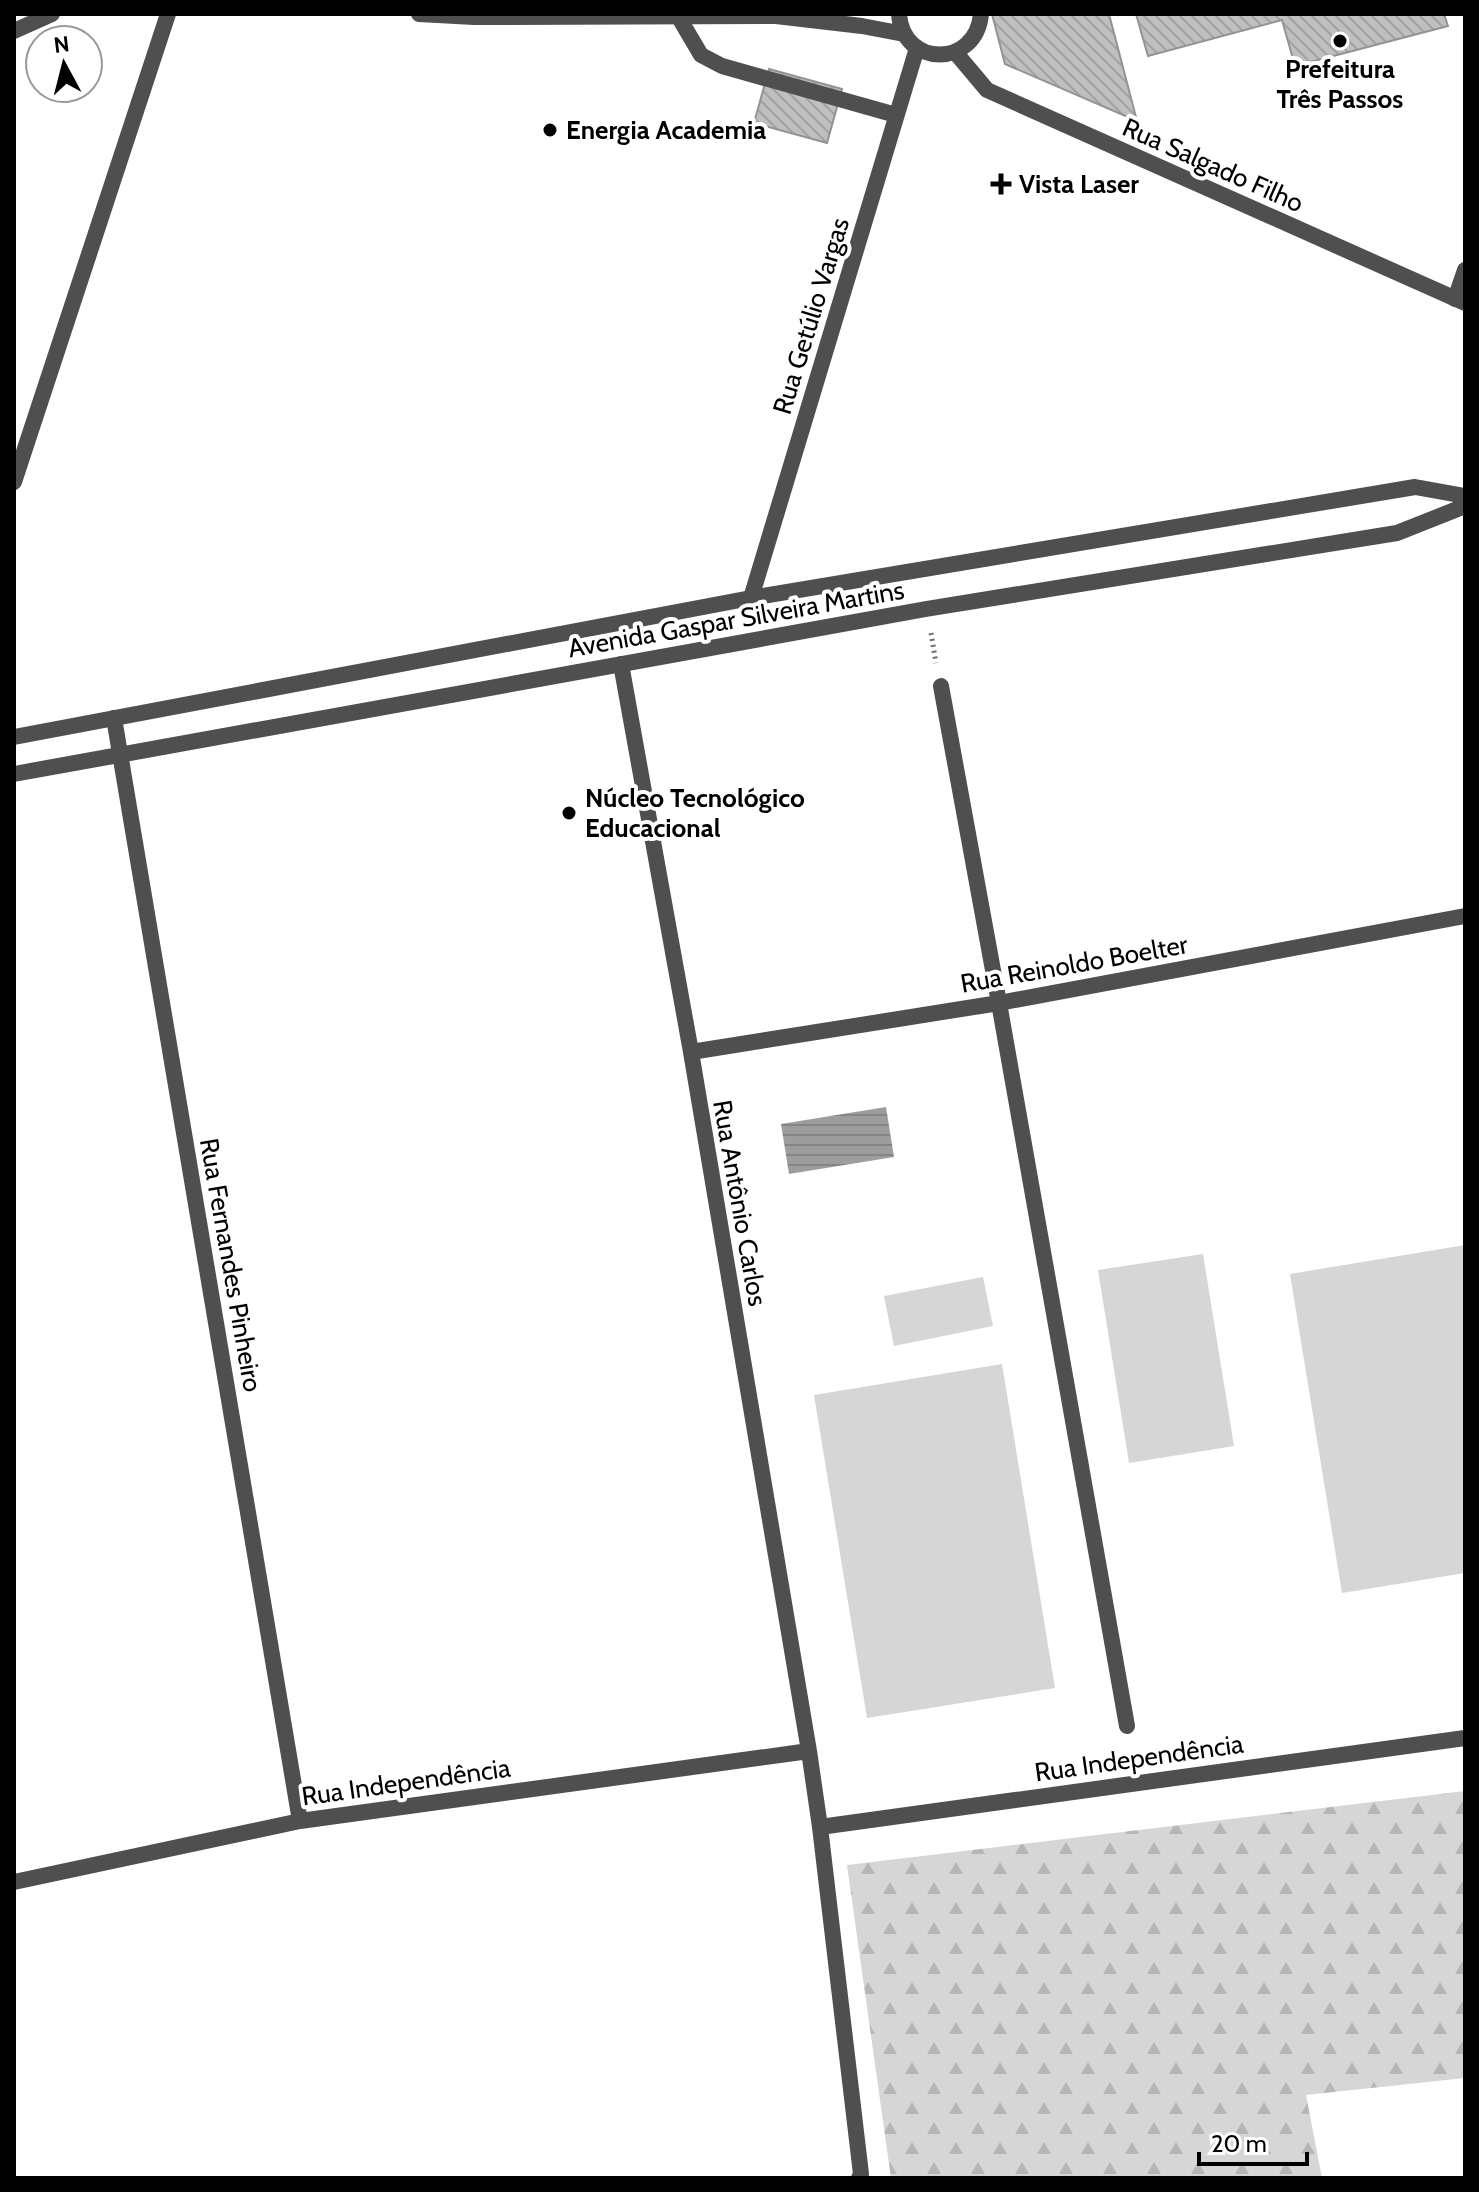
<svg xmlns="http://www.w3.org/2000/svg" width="1479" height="2192" viewBox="0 0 1479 2192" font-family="Cabin,sans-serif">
<defs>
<pattern id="forest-firs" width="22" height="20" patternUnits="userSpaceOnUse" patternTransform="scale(2)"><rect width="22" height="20" fill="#d6d6d6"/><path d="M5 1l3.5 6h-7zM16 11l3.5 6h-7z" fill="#b6b6b6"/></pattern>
<pattern id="water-rules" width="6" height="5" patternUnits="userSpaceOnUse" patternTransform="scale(2)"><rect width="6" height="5" fill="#9d9d9d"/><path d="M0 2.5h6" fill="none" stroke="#858585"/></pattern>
<pattern id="building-back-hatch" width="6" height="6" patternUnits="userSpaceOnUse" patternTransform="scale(2)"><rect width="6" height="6" fill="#bfbfbf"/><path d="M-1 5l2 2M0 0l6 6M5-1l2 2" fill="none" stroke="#a2a2a2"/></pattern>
</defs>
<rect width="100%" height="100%" fill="#fff"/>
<path fill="url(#forest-firs)" d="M1465,1791V2078L1306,2095L1322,2178H891L847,1865Z"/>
<path fill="#d6d6d6" d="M1465,1245V1573L1342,1593L1290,1274Z
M1203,1254L1234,1446L1129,1463L1098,1270Z
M983,1277L993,1326L894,1346L884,1296Z
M1002,1364L1055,1688L867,1718L814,1395Z"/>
<path fill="url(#water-rules)" d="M886,1107L894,1157L789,1174L781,1124Z"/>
<path fill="url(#building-back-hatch)" stroke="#939393" stroke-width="2" d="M992,14H1109L1137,121L1005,64Z
M1136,14H1444L1448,26L1295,66L1282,20L1148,56Z
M769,69L842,89L827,143L754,123Z"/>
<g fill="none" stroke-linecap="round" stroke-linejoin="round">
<path stroke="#717171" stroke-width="5" stroke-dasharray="2 4" stroke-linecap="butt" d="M931,633L936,663"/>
<path stroke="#4f4f4f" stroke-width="16" d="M678,16L701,55L722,66L896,115
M999,1003L1127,1726"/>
<path stroke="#4f4f4f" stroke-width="16" d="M14,31L52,14
M1455,299L1465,270
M14,482L168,14
M751,598L917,48
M621,664L691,1052L809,1751L820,1827L861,2174L859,2178
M941,686L999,1003
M114,718L300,1821
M691,1052L999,1003L1465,916
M820,1827L1465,1738
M14,1882L300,1821L809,1751"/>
<path stroke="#4f4f4f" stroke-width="16" d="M419,14L474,17L776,16L862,26L904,34
M899,14C903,68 976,68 981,14
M955,52L987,90L1465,303
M14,737L751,598L1415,487L1465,496
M14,774L926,609L1397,533L1465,506"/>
</g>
<g fill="#000" stroke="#fff" stroke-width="3">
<circle cx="1340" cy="41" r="8"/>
<circle cx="550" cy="130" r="8"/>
<path d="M997 172h8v8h8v8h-8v8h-8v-8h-8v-8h8z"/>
<circle cx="569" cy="813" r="8"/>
</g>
<g text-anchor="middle" stroke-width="8" stroke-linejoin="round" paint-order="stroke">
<g font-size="26" font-weight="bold" fill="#000" stroke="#fff" text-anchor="start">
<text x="1340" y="78" text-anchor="middle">Prefeitura<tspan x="1340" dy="30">Três Passos</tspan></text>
<text x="566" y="139">Energia Academia</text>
<text x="1019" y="193">Vista Laser</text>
<text x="585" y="807">Núcleo Tecnológico<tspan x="585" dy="30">Educacional</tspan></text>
</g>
<g font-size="26" fill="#000" stroke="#fff">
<text transform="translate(1213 165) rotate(24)" y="9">Rua Salgado Filho</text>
<text transform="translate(811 316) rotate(-73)" y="9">Rua Getúlio Vargas</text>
<text transform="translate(736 619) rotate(-10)" y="9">Avenida Gaspar Silveira Martins</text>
<text transform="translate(1074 964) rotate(-10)" y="9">Rua Reinoldo Boelter</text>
<text transform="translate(740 1203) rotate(80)" y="9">Rua Antônio Carlos</text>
<text transform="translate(231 1265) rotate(80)" y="9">Rua Fernandes Pinheiro</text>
<text transform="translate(1139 1758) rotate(-8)" y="9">Rua Independência</text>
<text transform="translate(406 1782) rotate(-8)" y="9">Rua Independência</text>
</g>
</g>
<rect width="1479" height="2192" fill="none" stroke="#000000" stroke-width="32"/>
<g transform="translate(64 64) rotate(353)"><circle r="38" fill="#ffffff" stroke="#999999" stroke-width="2"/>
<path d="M0-6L14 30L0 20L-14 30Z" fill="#000000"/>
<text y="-12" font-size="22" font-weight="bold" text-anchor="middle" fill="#000000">N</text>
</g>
<path d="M1199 2152v12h108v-12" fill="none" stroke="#000000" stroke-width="4"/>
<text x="1211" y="2152" font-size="24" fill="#000000" stroke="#ffffff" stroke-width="6" paint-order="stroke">20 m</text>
</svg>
